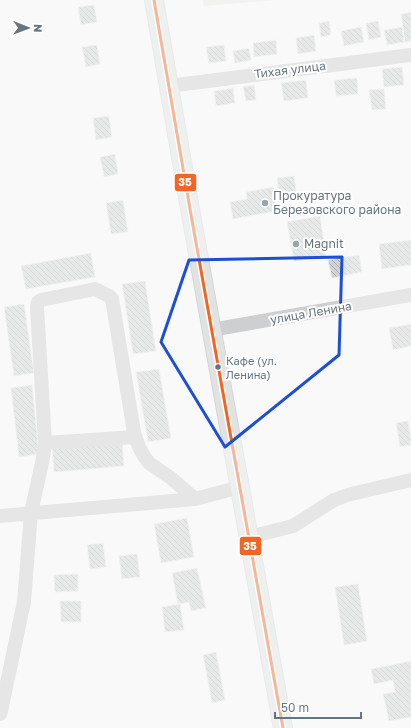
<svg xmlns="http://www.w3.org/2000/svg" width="411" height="728" viewBox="0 0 411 728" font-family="'Golos Text',sans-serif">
<defs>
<pattern id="building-back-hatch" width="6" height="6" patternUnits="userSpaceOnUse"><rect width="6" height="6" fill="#d0d2d3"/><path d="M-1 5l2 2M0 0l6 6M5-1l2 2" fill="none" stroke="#acafb1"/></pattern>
</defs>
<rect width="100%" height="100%" fill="#f9f9f9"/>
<path fill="#e8ebe6" d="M203,0H278L204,6Z"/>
<path fill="url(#building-back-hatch)" stroke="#e8e8e8" d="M94,5L97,22L81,25L78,7Z
M411,12V41L405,42L401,14Z
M329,21L331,35L321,37L319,23Z
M378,21L381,37L369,40L366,23Z
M361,27L364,42L344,46L341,31Z
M402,27L404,42L387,45L384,30Z
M314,35L316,51L298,54L296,38Z
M276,40L277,54L254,57L253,43Z
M97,45L100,64L86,67L82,47Z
M224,45L226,61L209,63L206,47Z
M249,48L251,60L235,63L233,51Z
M402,67L404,85L384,87L382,69Z
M357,78L358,94L336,96L334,80Z
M306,80L308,98L284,101L281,83Z
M254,85L256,100L246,101L243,87Z
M233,88L235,103L216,106L214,91Z
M384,89L386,109L372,110L369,90Z
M109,116L112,137L96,140L93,118Z
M115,154L118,174L104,177L100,157Z
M294,176L297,198L280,201L277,178Z
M273,187L277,211L233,219L230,202L247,199L246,192Z
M123,200L128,232L111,234L106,203Z
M320,216L326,256L294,261L287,222Z
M411,240V265L382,269L379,244Z
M91,253L95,277L26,289L21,266Z
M359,255L362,272L332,278L328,260Z
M145,281L156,351L133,354L122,284Z
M24,304L34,373L14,376L4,307Z
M411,324V346L393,350L389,328Z
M159,369L171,438L148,442L136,372Z
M32,385L39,454L19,457L11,388Z
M408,421L411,438V445L400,447L396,423Z
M122,441L124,466L54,472L52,447Z
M187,518L194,557L161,563L154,524Z
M103,543L106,567L90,569L87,545Z
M137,554L140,577L122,579L119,556Z
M197,568L206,608L191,611L189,602L178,604L172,573Z
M78,574V591L55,592L54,575Z
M358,584L367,641L344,645L335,587Z
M60,601H81V622H61Z
M180,604L184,630L165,632L162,607Z
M216,652L225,700L212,703L203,655Z
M411,661V717L389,721L383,694L395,692L393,680L374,684L371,669Z"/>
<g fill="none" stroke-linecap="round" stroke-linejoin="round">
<defs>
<path id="major" d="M154,0L190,209L283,728"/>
</defs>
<use href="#major" stroke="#d5d6d7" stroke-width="20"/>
<path stroke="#cecfd0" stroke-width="14" d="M169,86L411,55
M211,330L411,295
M45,443L135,437
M0,516L195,499L240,487
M249,537L293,526L334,500L347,495L411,480
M0,714L1,711L24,602L31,513L43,458L45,443L37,307L38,302L41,300L95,289L109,296L112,299L134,432L139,447L144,456L149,463L171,478L195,499"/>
<use href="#major" stroke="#e1e2e2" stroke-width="18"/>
<defs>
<path id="bus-1" d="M154,0L190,209L283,728"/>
</defs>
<use href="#bus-1" stroke="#fff" stroke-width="6"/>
<use href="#bus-1" stroke="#f26522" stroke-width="3"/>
</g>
<path d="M0 0H411V728H0ZM342,257L339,355L225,447L161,342L189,260Z" fill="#f9f9f9" fill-opacity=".55" fill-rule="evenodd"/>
<path fill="none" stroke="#1d4ed8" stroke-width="3" stroke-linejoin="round" d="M342,257L339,355L225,447L161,342L189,260Z"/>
<g fill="#99a4ac" stroke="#fff" stroke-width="1.5">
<circle cx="265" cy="203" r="4"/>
<circle cx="296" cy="244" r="4"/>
</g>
<circle fill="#657683" stroke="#fff" stroke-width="1.5" cx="218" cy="367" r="3.5"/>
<g text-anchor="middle" stroke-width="4" stroke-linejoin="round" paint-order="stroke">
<g font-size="11" fill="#657683" stroke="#fff" text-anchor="start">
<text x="226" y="365">Кафе (ул.<tspan x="226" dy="14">Ленина)</tspan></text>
</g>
<g font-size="12" fill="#657683" stroke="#fff">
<text transform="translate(290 70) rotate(-7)" y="4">Тихая улица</text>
<text transform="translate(311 313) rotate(-10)" y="4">улица Ленина</text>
</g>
<g font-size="12" fill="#657683" stroke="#fff" text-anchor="start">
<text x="273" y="200">Прокуратура<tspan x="273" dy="14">Березовского района</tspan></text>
<text x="304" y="248">Magnit</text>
</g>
</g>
<g stroke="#fff" stroke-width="1.5">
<rect x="174" y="173" width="23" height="19" rx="4" fill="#f26522"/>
<rect x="239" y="536" width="23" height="20" rx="4" fill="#f26522"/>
</g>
<g font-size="11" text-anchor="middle" font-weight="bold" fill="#fff">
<text x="185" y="186">35</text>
<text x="250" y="550">35</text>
</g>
<g transform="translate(28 28) rotate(91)" stroke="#ffffff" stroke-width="3" paint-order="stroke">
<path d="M0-3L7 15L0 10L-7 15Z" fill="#657683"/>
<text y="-6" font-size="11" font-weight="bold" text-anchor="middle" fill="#657683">N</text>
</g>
<path d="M275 712v6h86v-6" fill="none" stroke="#657683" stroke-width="2"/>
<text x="281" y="712" font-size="12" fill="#657683" stroke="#ffffff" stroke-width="3" paint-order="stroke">50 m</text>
</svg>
